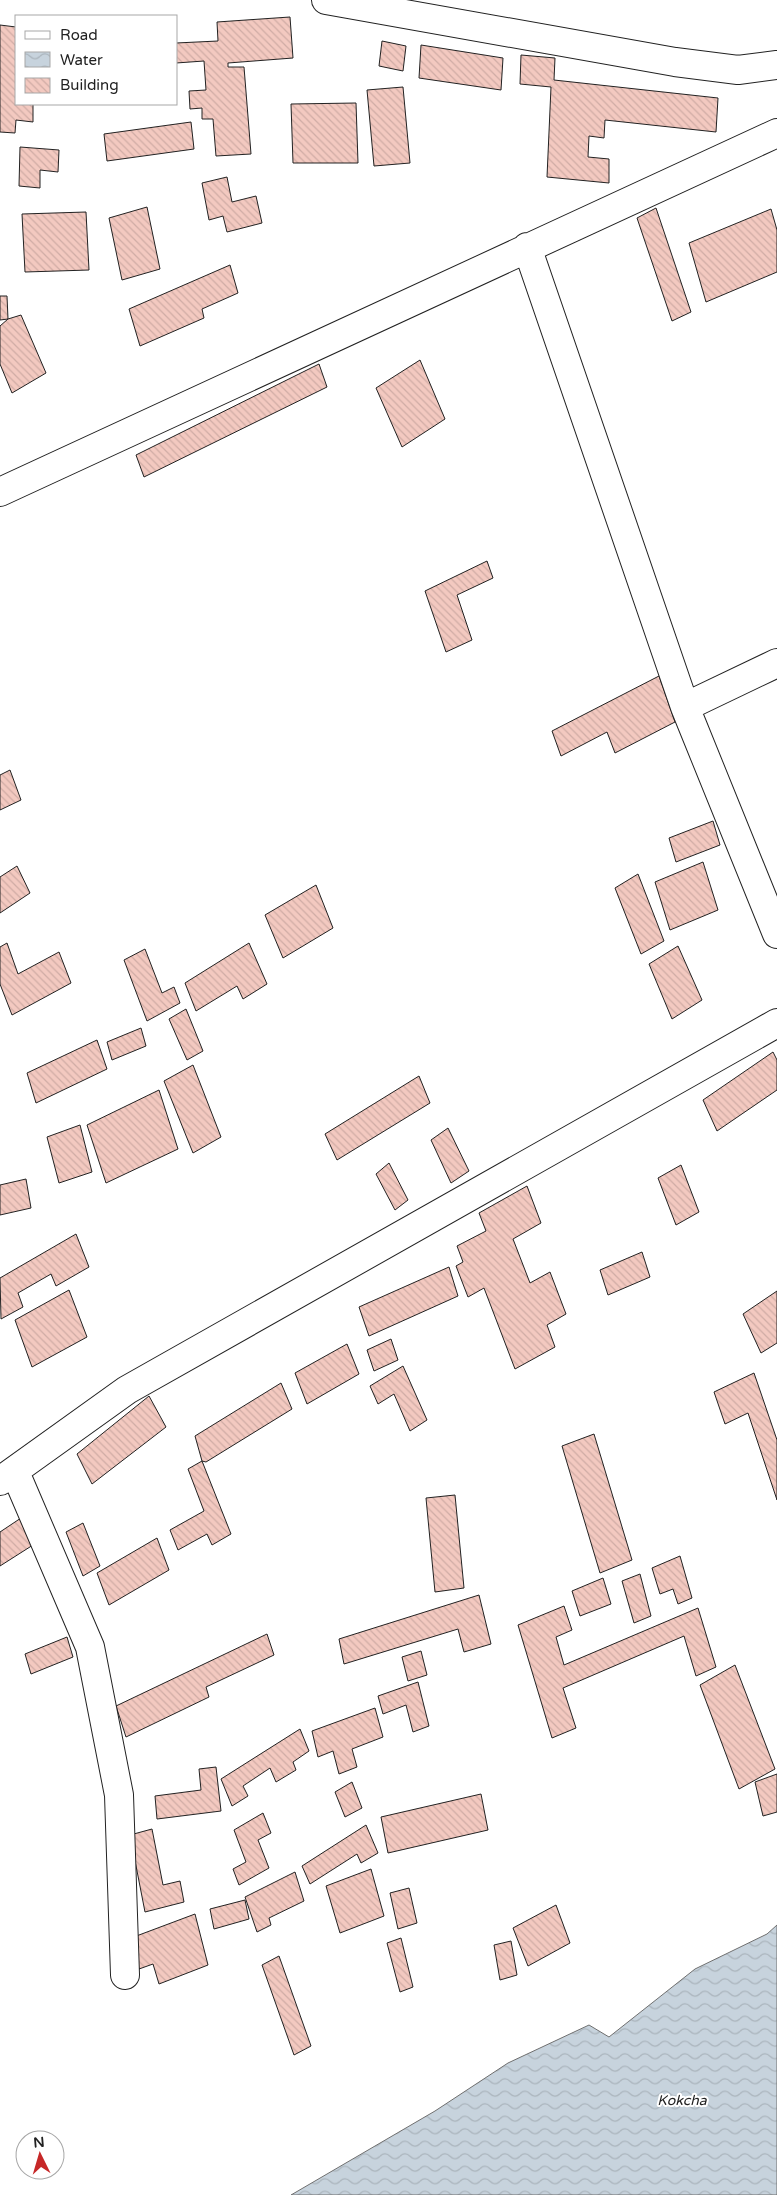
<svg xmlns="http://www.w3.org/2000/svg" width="777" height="2195" viewBox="0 0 777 2195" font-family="'Varela Round',sans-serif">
<defs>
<pattern id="water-waves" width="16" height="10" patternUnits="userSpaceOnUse" patternTransform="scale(1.25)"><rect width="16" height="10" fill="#c7d3dd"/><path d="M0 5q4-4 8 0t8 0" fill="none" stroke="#abb5bd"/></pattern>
<pattern id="building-back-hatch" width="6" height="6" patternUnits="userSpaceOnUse" patternTransform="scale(1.25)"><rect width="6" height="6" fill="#f3c9c0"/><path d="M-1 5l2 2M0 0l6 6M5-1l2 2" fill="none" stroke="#d0aca5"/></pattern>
</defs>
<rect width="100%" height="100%" fill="#fff"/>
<path fill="url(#water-waves)" stroke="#6f6f6f" d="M777,1925V2195H291L435,2111L508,2063L589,2025L609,2037L695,1969L767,1934Z"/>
<path fill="url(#building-back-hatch)" stroke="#222" d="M290,17L293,58L228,63V67H244L251,154L216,156L213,119H202V108L190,109L189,91L206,90L204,61L176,63V43L218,41L217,22Z
M0,25L16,27V104H33V122L16,120L15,133L0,132Z
M382,41L406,46L403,71L379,66Z
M421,45L503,58L501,90L419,78Z
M521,55L555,58L554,80L718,98L716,132L605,120L604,138L589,136L588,157L609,159V183L547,177L551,87L520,84Z
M403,87L410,163L374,166L367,90Z
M356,103L358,163H293L291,104Z
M191,122L194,149L107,161L104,134Z
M20,147L59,150L58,172L40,170V188L19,186Z
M227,177L232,202L256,196L262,223L227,232L223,216L209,220L202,183Z
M147,207L160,269L122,280L109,218Z
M656,208L691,312L672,321L637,218Z
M771,209L777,230V272L706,302L689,243Z
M86,212L89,270L25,272L22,214Z
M230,265L238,293L202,309L204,318L140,346L129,309Z
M0,296H7L8,319L0,320Z
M21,315L46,373L12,393L0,364V326L8,319Z
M420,360L445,419L402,447L376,388Z
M319,364L327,387L144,477L136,455Z
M487,561L493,578L457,595L472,640L446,652L425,591Z
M659,676L675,722L615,753L607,732L561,756L552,731Z
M10,770L21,800L0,810V775Z
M713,821L720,845L676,862L669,838Z
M703,862L718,910L670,930L655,882Z
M17,866L30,893L0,913V877Z
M638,874L664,941L641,954L615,888Z
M316,885L333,928L283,958L265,915Z
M7,943L18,974L59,952L71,983L12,1015L0,984V947Z
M249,943L267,984L243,999L237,986L196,1011L185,983Z
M678,946L702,1000L672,1019L649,964Z
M145,949L162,993L174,987L180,1003L147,1021L124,960Z
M186,1009L203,1051L187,1060L169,1019Z
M141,1028L146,1046L112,1060L107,1042Z
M97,1040L107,1069L36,1103L27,1073Z
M773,1052L777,1060V1090L717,1131L703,1100Z
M193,1065L221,1137L193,1153L164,1081Z
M419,1076L430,1103L337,1160L325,1134Z
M159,1090L178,1149L106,1183L87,1125Z
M80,1125L92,1172L59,1183L47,1137Z
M448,1128L469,1171L451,1183L431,1140Z
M389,1163L408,1200L395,1210L376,1174Z
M681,1165L699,1212L676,1225L658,1178Z
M26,1179L31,1208L0,1215V1185Z
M527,1186L541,1223L513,1239L530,1283L550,1272L566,1314L547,1325L555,1347L515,1369L484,1288L468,1297L456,1266L463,1262L457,1246L486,1231L479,1213Z
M76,1234L89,1267L56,1286L51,1274L18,1293L23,1307L1,1319L0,1278Z
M642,1252L650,1277L608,1295L600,1270Z
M449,1267L458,1296L369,1336L359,1307Z
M69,1290L87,1337L32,1367L15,1320Z
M777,1291V1343L761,1353L743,1314Z
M391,1339L398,1360L374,1371L367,1350Z
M347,1344L359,1374L307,1404L295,1373Z
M403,1366L427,1420L410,1431L394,1394L378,1404L370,1386Z
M754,1373L777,1440V1500L748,1413L725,1424L714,1392Z
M281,1383L292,1409L206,1462L202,1461L195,1436Z
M149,1396L166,1427L92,1484L77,1454Z
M594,1434L632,1560L600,1573L562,1446Z
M202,1461L231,1534L212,1545L207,1534L178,1550L170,1530L204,1511L188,1469Z
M455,1495L464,1588L435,1592L426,1498Z
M21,1518L33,1545L0,1566V1532Z
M83,1523L100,1566L83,1576L66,1532Z
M157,1538L169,1570L109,1605L97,1573Z
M680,1556L692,1598L678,1604L673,1589L660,1594L652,1568Z
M640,1574L651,1616L634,1623L622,1581Z
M603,1578L611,1604L580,1616L572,1591Z
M479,1595L491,1644L464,1652L458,1629L344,1664L339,1639Z
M564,1606L572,1630L556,1637L564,1665L698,1608L716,1667L696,1676L684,1636L563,1688L576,1728L552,1738L518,1625Z
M267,1634L274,1655L206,1687L209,1697L126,1737L116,1706Z
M67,1637L73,1657L31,1674L25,1654Z
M421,1651L427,1675L408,1681L402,1657Z
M735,1665L775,1769L739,1789L700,1685Z
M418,1682L429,1726L413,1732L406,1705L383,1714L378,1696Z
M375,1708L383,1737L352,1749L357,1767L339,1774L333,1751L318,1757L312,1731Z
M300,1729L309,1751L293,1762L296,1770L276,1782L270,1768L243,1786L248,1796L232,1806L221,1779Z
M216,1767L221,1811L157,1819L155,1796L201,1790L199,1769Z
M777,1774V1812L763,1816L755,1782Z
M352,1782L362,1808L345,1817L335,1792Z
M481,1794L488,1830L388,1853L381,1817Z
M263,1813L271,1833L258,1840L269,1868L239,1885L233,1869L246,1862L234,1830Z
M366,1825L378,1853L361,1863L357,1854L310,1884L302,1866Z
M152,1829L163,1885L180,1881L184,1902L145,1912L130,1835Z
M371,1869L384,1916L340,1933L326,1886Z
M295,1872L304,1901L269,1918L271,1925L257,1932L245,1897Z
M409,1888L417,1923L398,1929L390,1893Z
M245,1900L249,1919L214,1929L210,1909Z
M556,1905L570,1943L528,1966L513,1928Z
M195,1914L208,1965L159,1984L153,1964L139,1969L131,1938Z
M401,1938L413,1987L400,1992L387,1943Z
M511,1941L517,1975L500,1980L494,1945Z
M279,1956L311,2046L294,2055L262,1965Z"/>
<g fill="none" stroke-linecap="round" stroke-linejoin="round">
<defs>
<path id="minor" d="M326,0L675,62L738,70L777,65
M527,247L685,707L777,934
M0,492L777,133
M685,707L777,663
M15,1472L90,1647L119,1795L125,1975
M0,1481L127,1390L777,1023"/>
</defs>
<use href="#minor" stroke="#222" stroke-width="30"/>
<use href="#minor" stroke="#fff" stroke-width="28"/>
</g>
<g text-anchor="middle" stroke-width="4" stroke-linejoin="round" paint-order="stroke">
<g font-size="14" font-style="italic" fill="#222" stroke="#fff">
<text x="682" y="2105">Kokcha</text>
</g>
</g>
<rect x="15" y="15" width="162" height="90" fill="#ffffff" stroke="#a7a7a7"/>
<rect x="25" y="31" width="25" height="8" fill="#ffffff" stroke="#a7a7a7"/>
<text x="60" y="40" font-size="15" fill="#222222">Road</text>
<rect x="25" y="52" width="25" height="15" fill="url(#water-waves)" stroke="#a7a7a7"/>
<text x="60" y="65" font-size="15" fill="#222222">Water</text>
<rect x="25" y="78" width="25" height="15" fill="url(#building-back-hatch)" stroke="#a7a7a7"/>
<text x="60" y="90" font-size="15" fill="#222222">Building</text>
<g transform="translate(40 2155) rotate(355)"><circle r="24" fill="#ffffff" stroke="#a7a7a7"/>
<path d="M0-4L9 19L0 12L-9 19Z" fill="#c62828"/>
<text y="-8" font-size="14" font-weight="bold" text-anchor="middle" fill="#222222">N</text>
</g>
</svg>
